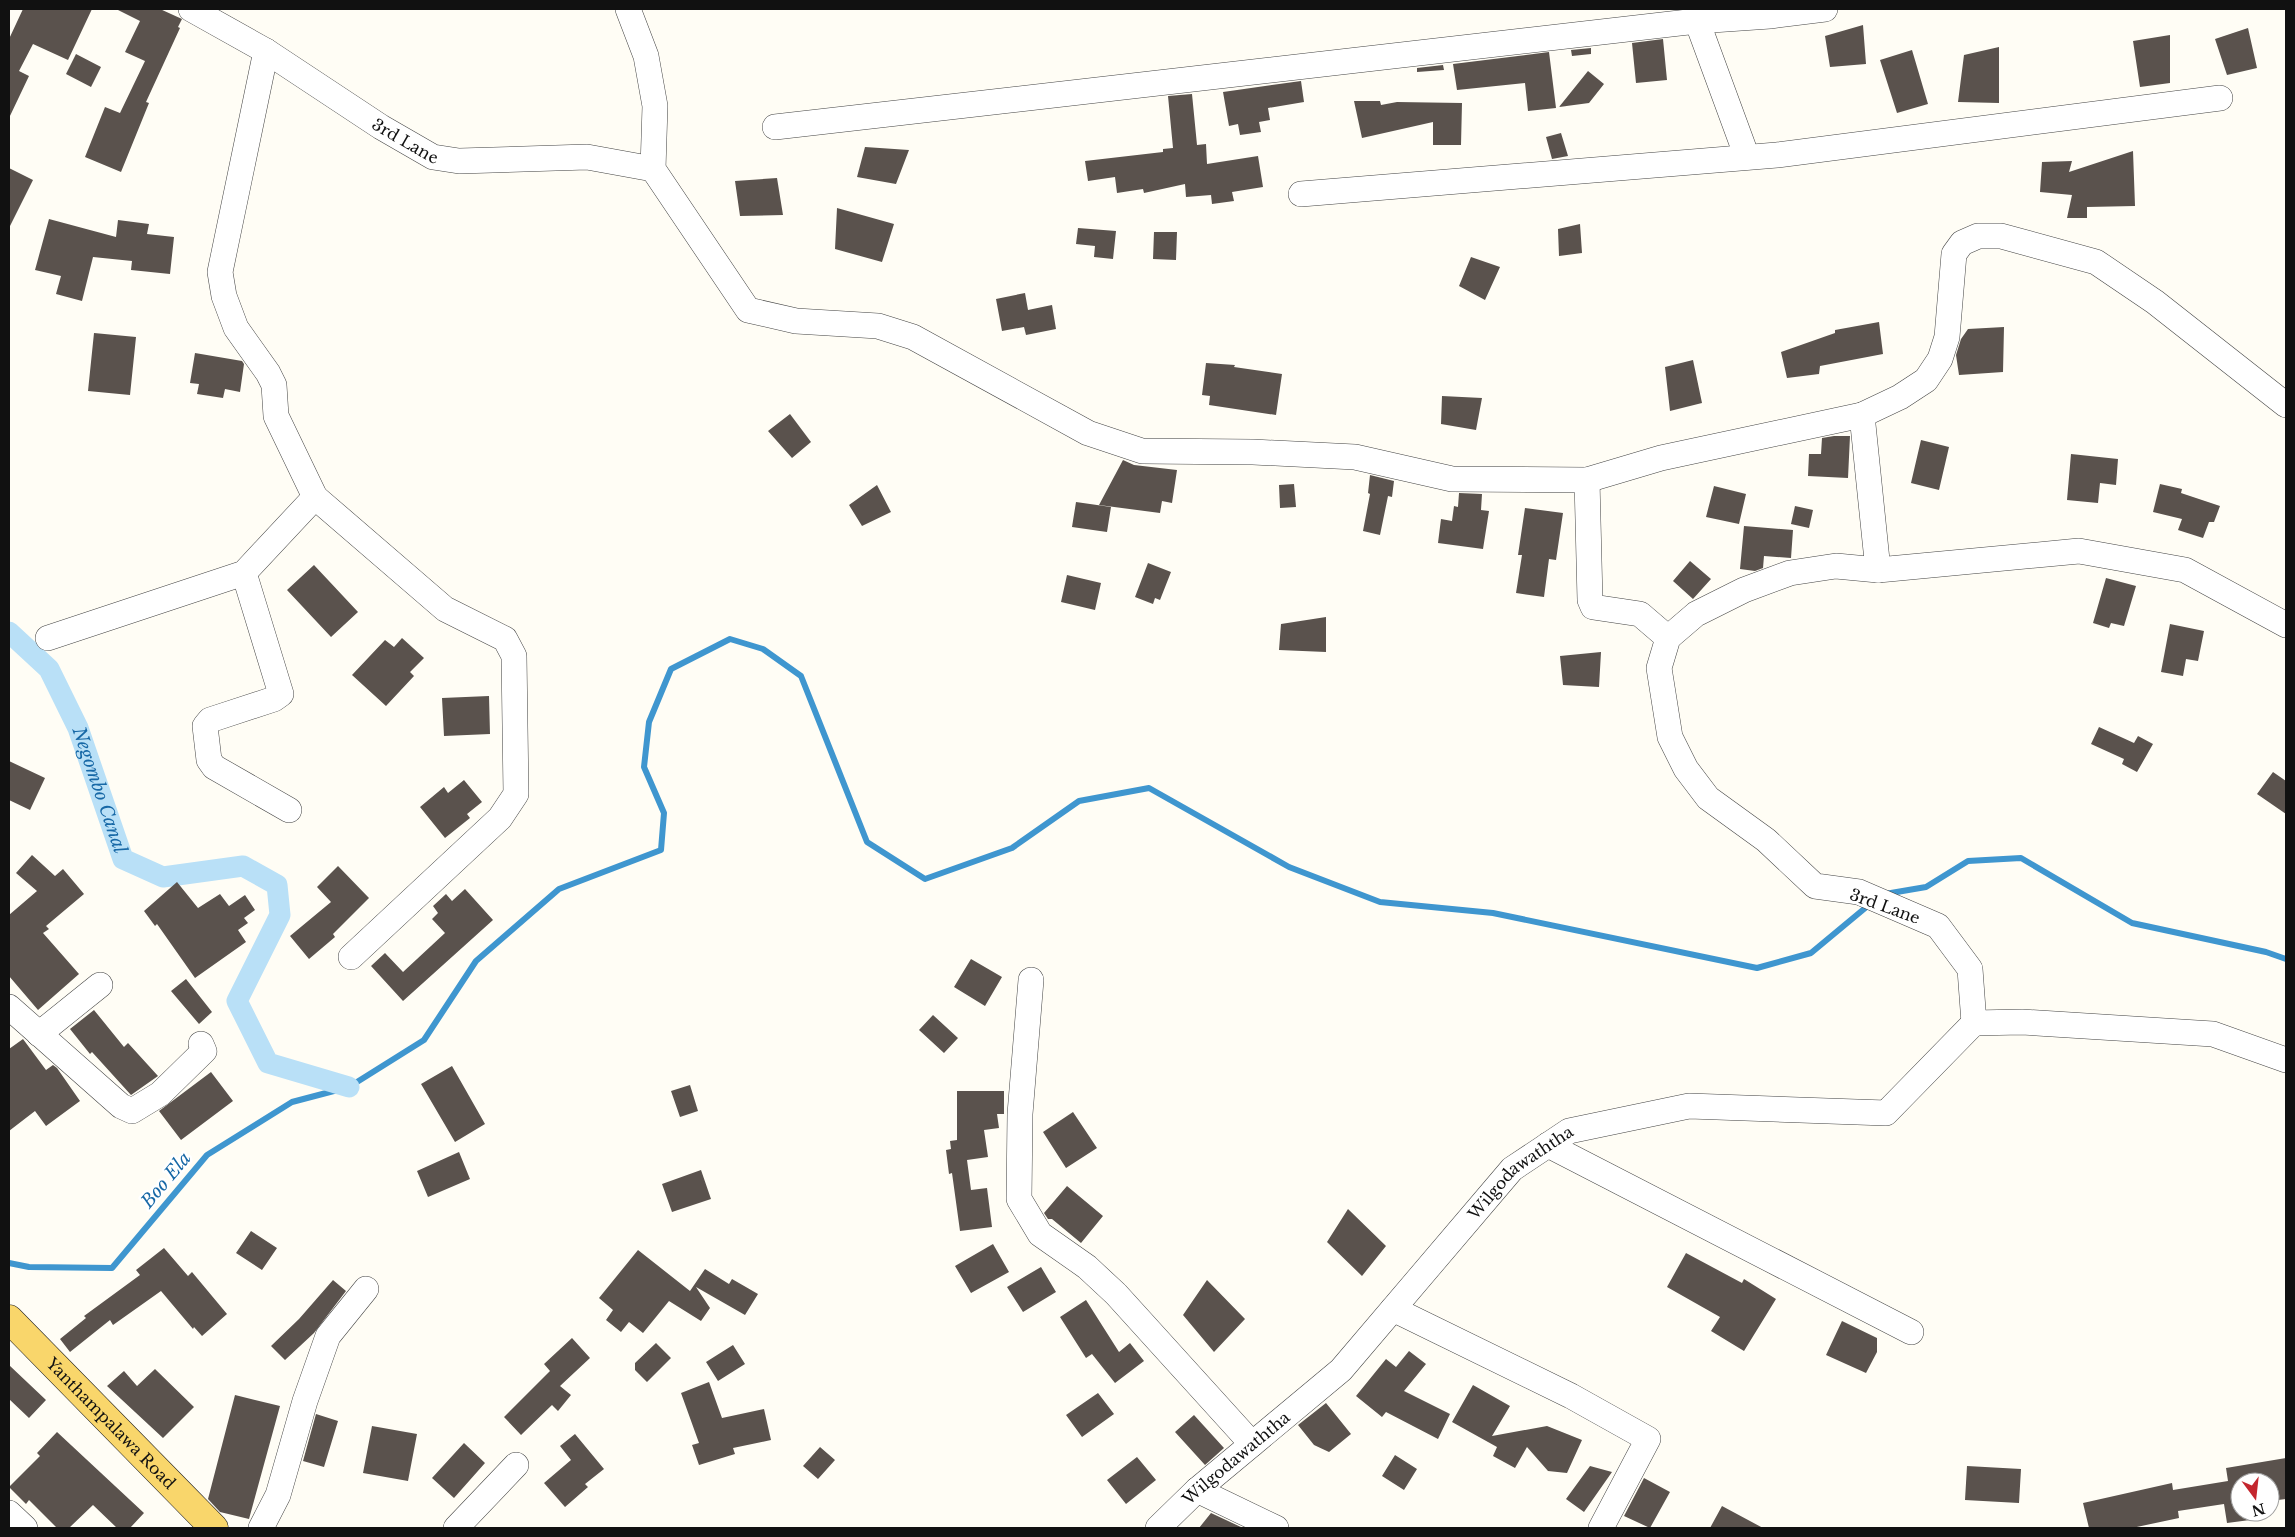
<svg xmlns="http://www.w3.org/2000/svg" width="2295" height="1537" viewBox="0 0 2295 1537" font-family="'Libre Baskerville',serif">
<rect width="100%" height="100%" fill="#fffdf5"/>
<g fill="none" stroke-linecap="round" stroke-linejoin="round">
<path stroke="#3f96cf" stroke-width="6" d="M1885,894L1926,887L1968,861L2021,858L2132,923L2266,952L2286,959
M9,1263L29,1267L112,1268L207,1155L292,1102L349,1087L424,1040L476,961L559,889L661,850L664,813L644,767L649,722L671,669L730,639L763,649L801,676L867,842L925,879L1012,848L1079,801L1149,788L1289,867L1380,902L1493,913L1757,968L1811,953L1870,904"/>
<path stroke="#b9e0f7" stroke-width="21" id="s1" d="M9,632L49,669L78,728L123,859L163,877L243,866L277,885L280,915L237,1001L268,1063L349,1087"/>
</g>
<path fill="#5a524d" d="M23,9H92L68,60L33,44L19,71L29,76L9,118V39Z
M116,9H160L182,19L178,27L180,28L146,102L149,103L121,172L85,157L105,107L120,113L145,61L125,52L140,21Z
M1863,25L1866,64L1830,67L1825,36Z
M2248,28L2257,68L2227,75L2215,39Z
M2170,35V83L2140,87L2133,41Z
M1663,39L1667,80L1636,83L1632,43Z
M1999,47V103L1958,102L1964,55Z
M1591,48V54L1572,56L1571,50Z
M1912,50L1928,104L1897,113L1880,60Z
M1549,52L1556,108L1528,111L1525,83L1457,90L1453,64Z
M76,54L101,67L91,87L66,74Z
M1443,65L1444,70L1417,72V68Z
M1588,71L1604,84L1589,103L1559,107Z
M1301,81L1304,102L1268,108L1270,120L1259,122L1261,132L1240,135L1238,124L1229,126L1223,92Z
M1192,94L1197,145L1206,144L1207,164L1258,156L1263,187L1232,192L1234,201L1212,204L1211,195L1186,197L1185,184L1144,193L1143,189L1117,193L1115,177L1088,181L1085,161L1163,152V149L1173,148L1168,96Z
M1354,101H1380L1381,105L1397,102L1462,103L1461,145H1433V122L1362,138Z
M1561,133L1568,156L1552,159L1546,137Z
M865,147L909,150L896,184L857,177Z
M2133,151L2135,206L2087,207V218H2067L2072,195L2040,192L2042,162L2072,161L2069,172Z
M9,168L33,180L9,228Z
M777,178L783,215L740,216L735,181Z
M837,208L894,224L882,262L835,249Z
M49,219L116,237L118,220L149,224L147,234L174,237L170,274L131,270L132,261L93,257L82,301L56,294L61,276L35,270Z
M1580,224L1582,253L1559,256L1558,229Z
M1078,228L1116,231L1113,259L1094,257L1095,246L1076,244Z
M1154,232H1177L1176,260L1153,259Z
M1471,257L1500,267L1485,300L1459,286Z
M1025,293L1028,310L1052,305L1056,329L1026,335L1024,327L1002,331L996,299Z
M1879,322L1883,354L1820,366L1819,374L1787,378L1781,352L1835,333V330Z
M2004,327L2003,372L1959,375L1956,355L1961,339L1968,329Z
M94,333L136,337L130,395L88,391Z
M195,353L242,361L244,364L240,392L225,389L223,398L197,394L199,384L190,383Z
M1693,360L1702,403L1670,411L1665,367Z
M1206,363L1235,365L1234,367L1282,374L1276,415L1209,405L1210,396L1202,395Z
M1442,396L1482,398L1476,430L1441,424Z
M790,414L811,442L792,458L768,431Z
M1834,436H1850L1848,478L1808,476L1809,454H1821L1822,438Z
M1921,440L1949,447L1939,490L1911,483Z
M2071,454L2118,459L2116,485L2100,483L2098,503L2067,500Z
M1123,460L1134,465L1177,470L1172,503L1162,501L1160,513L1099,505Z
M1370,475L1394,481L1392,497L1388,496L1380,535L1363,531L1370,494L1368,493Z
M1294,484L1296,507L1280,508L1279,485Z
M2160,484L2182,489L2181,493L2220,506L2214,522H2209L2203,538L2178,530L2182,519L2153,512Z
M877,485L891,512L862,526L849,505Z
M1714,486L1746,494L1739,524L1706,517Z
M1459,493L1482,494L1481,510L1489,511L1483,549L1438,543L1441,519L1452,521L1454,506L1458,507Z
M1076,502L1111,507L1107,532L1072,527Z
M1795,506L1813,510L1809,528L1791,524Z
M1525,508L1563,513L1556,560L1549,559L1544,597L1516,593L1522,555H1518Z
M1744,526L1793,530L1791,558L1764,556L1763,568L1755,571L1740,569Z
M1690,561L1711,579L1693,599L1673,581Z
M1148,563L1171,572L1160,600L1155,598L1153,604L1135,597Z
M314,565L358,612L331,637L287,590Z
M1067,575L1101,583L1095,610L1061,602Z
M2106,578L2136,586L2124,626L2111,623L2109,628L2093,623Z
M1326,617V652L1279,650L1281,624Z
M2170,624L2204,631L2198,661L2186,659L2183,676L2161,672Z
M402,638L424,658L410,672L414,676L386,706L352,675L385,640L394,647Z
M1601,652L1599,687L1563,685L1560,656Z
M489,696L490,734L444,736L442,698Z
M2099,727L2134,743L2138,736L2153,744L2137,772L2122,764L2124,759L2091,744Z
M9,761L45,778L30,810L9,800Z
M2273,772L2286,781V814L2257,794Z
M464,780L482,802L467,814L470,818L445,838L420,807L444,787L448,793Z
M32,855L55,876L63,869L84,894L46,926L49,929L43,933L79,974L38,1010L9,976V915L37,891L16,873Z
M338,866L369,898L333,934L335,937L309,959L290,936L331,902L317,887Z
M177,882L198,908L220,894L229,906L245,895L255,910L244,918L248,923L238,930L246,942L195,978L157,924L155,926L144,911Z
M465,889L493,920L403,1001L371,966L385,953L403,972L445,933L432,919L438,913L433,906L446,894L452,901Z
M971,959L1002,977L985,1006L954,987Z
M186,979L212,1012L199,1024L171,991Z
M94,1010L124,1047L128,1043L158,1076L131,1095L92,1052L90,1054L70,1029Z
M933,1015L958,1038L944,1053L919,1030Z
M23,1039L46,1070L53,1065L57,1068L80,1101L46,1126L35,1111L9,1131V1049Z
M452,1066L485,1124L455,1142L421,1084Z
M211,1072L233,1101L181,1140L159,1111Z
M690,1085L698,1111L680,1117L671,1091Z
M957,1091H1004V1114H997L999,1128L984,1130L988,1157L967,1160L971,1190L987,1188L992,1227L960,1231L952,1173L949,1174L946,1150L951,1149L950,1141L957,1140Z
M1073,1112L1097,1148L1066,1168L1043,1132Z
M459,1152L470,1179L428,1197L417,1171Z
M701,1170L711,1199L672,1212L662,1184Z
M1067,1186L1103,1216L1081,1243L1052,1219H1048L1044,1213Z
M1348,1209L1386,1246L1362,1276L1327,1242Z
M251,1231L277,1248L262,1270L236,1253Z
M993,1244L1009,1272L971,1293L955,1266Z
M164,1248L188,1276L192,1272L227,1314L202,1336L194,1327L193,1329L161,1291L113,1325L110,1320L70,1352L60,1339L86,1318L84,1316L140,1275L136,1270Z
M638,1250L690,1291L705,1269L729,1284L732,1279L758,1294L745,1315L696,1287L710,1308L701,1321L669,1301L643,1333L629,1322L621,1332L606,1320L613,1310L599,1298Z
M1686,1253L1742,1283L1744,1279L1776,1299L1744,1351L1711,1331L1720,1317L1667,1287Z
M1041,1267L1056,1292L1023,1312L1007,1287Z
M333,1280L346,1291L314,1333L285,1360L271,1346L299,1319Z
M1207,1280L1245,1319L1214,1352L1183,1315Z
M1086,1300L1119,1352L1130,1343L1144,1361L1115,1383L1092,1354L1086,1358L1060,1317Z
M1842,1321L1877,1338V1352L1866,1373L1826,1355Z
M572,1338L590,1358L560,1386L571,1395L558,1411L552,1405L521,1435L504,1417L550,1371L544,1364Z
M656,1343L671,1358L647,1382L635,1370V1363Z
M733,1345L745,1364L718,1381L706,1362Z
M1409,1351L1426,1364L1404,1391L1450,1414L1438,1439L1386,1412L1382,1417L1356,1396L1386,1359L1396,1367Z
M9,1365L46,1400L29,1418L9,1399Z
M155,1369L194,1407L163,1438L107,1386L124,1371L137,1386Z
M709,1382L722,1418L764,1409L771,1440L733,1448L735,1454L699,1465L692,1445L699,1443L681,1393Z
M1473,1385L1510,1406L1492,1436L1547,1426L1582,1440L1567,1473L1548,1471L1527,1447L1515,1468L1493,1456L1497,1447L1452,1422Z
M1098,1393L1114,1414L1082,1437L1066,1415Z
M235,1395L280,1406L249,1519L220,1512L208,1499Z
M1326,1403L1351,1434L1329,1452L1314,1445L1298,1425Z
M316,1414L338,1421L324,1467L303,1461Z
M1194,1415L1224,1448L1205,1465L1175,1432Z
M372,1426L417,1434L408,1481L363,1473Z
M57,1432L144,1513L130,1528H117L93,1505L69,1528H57L29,1500L26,1504L9,1487L40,1456L37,1453Z
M575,1434L604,1469L585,1484L588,1487L565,1507L544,1483L571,1460L560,1446Z
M464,1443L485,1463L454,1498L432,1478Z
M820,1447L835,1460L818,1479L803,1466Z
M1395,1455L1417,1469L1404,1490L1382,1476Z
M1137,1457L1156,1480L1126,1504L1107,1480Z
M2286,1458V1499L2270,1501V1482H2240V1512H2249L2250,1520L2227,1523L2224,1504L2178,1511L2179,1518L2132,1528H2089L2083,1503L2172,1483L2173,1490L2228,1481L2226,1468Z
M1590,1466L1612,1472L1584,1512L1566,1499Z
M1967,1466L2021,1469L2019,1503L1965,1500Z
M1644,1478L1670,1492L1650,1528L1624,1516Z
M1722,1506L1763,1528H1710Z
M1211,1513L1243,1528H1199Z"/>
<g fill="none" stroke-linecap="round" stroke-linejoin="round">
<defs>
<g id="minor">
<path id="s2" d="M191,9L266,51L381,127L433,157L459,161L587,157L653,169"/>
<path d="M628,9L646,56L655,106L653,169L748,310L796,321L878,326L913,337L1088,433L1142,451L1253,452L1355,457L1452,479L1587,480L1661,458L1862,415L1900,397L1926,380L1940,359L1947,337L1954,254L1962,243L1978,236H2001L2096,262L2155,302L2286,405"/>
<path d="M1696,9L1697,21L1747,157"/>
<path d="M266,51L220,272L224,296L236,328L268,373L274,385L276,416L315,497L445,609L505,639L514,656L516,794L500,818L351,957"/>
<path d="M775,127L1697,21L1770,16L1825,9"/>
<path d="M1301,194L1777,155L2220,98"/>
<path d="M1862,415L1878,570"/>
<path d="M1587,480L1590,600L1593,607L1640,614L1668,638"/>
<path d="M244,573L281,694L274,699L210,720L205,726L209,760L214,767L289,810"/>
<path d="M48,638L244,573L315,497"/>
<path d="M1031,980L1020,1114L1019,1199L1040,1234L1087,1267L1116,1294L1252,1444"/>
<path d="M9,1007L121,1106L132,1111L160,1094L204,1051L201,1044"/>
<path d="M1974,1023L1970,969L1938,926L1859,892L1815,886L1766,840L1708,798L1686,769L1670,737L1659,668L1668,638L1696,614L1744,590L1790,573L1836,566L1878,570L2079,551L2185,570L2286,625"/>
<path d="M1974,1023L2022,1022L2213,1034L2286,1060"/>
<path d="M39,1034L100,985"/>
<path d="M1548,1145L1911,1332"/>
<path d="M1393,1309L1571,1396L1648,1439L1601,1528"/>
<path d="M1197,1490L1276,1528"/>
<path d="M9,1513L25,1528"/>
<path d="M261,1528L278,1495L305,1401L328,1336L366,1289"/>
<path d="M456,1528L516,1465"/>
<path id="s3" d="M1158,1528L1197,1490L1341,1370L1512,1169L1569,1131L1689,1106L1886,1113L1974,1023"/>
</g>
<g id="primary">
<path id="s4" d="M9,1319L214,1528"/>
</g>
</defs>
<use href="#minor" stroke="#444" stroke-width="26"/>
<use href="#primary" stroke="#222" stroke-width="29"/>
<use href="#minor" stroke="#fff" stroke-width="25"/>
<use href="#primary" stroke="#f9d66b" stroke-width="28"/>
</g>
<g text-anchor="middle" stroke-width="5" stroke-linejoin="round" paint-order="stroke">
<g font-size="16" fill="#111" stroke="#fff">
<text dy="6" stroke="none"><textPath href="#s2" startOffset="252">3rd Lane</textPath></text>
<text transform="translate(1885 906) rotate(20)" y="6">3rd Lane</text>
<text dy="6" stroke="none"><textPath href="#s3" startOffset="510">Wilgodawaththa</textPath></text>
<text dy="6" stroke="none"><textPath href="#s4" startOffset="146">Yanthampalawa Road</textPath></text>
<text dy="6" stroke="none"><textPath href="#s3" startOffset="105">Wilgodawaththa</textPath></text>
</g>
<g font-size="18" font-style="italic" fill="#1768a6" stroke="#fff">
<text dy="6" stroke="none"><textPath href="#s1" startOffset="186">Negombo Canal</textPath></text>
<text transform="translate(166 1180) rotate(-50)" y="6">Boo Ela</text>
</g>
</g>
<rect width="2295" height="1537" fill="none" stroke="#111111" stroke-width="20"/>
<g transform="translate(2255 1497) rotate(165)"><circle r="24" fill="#ffffff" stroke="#a0a0a0"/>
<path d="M0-4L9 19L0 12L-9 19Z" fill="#c4262e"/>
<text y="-8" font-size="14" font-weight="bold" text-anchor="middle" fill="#111111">N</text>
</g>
</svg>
